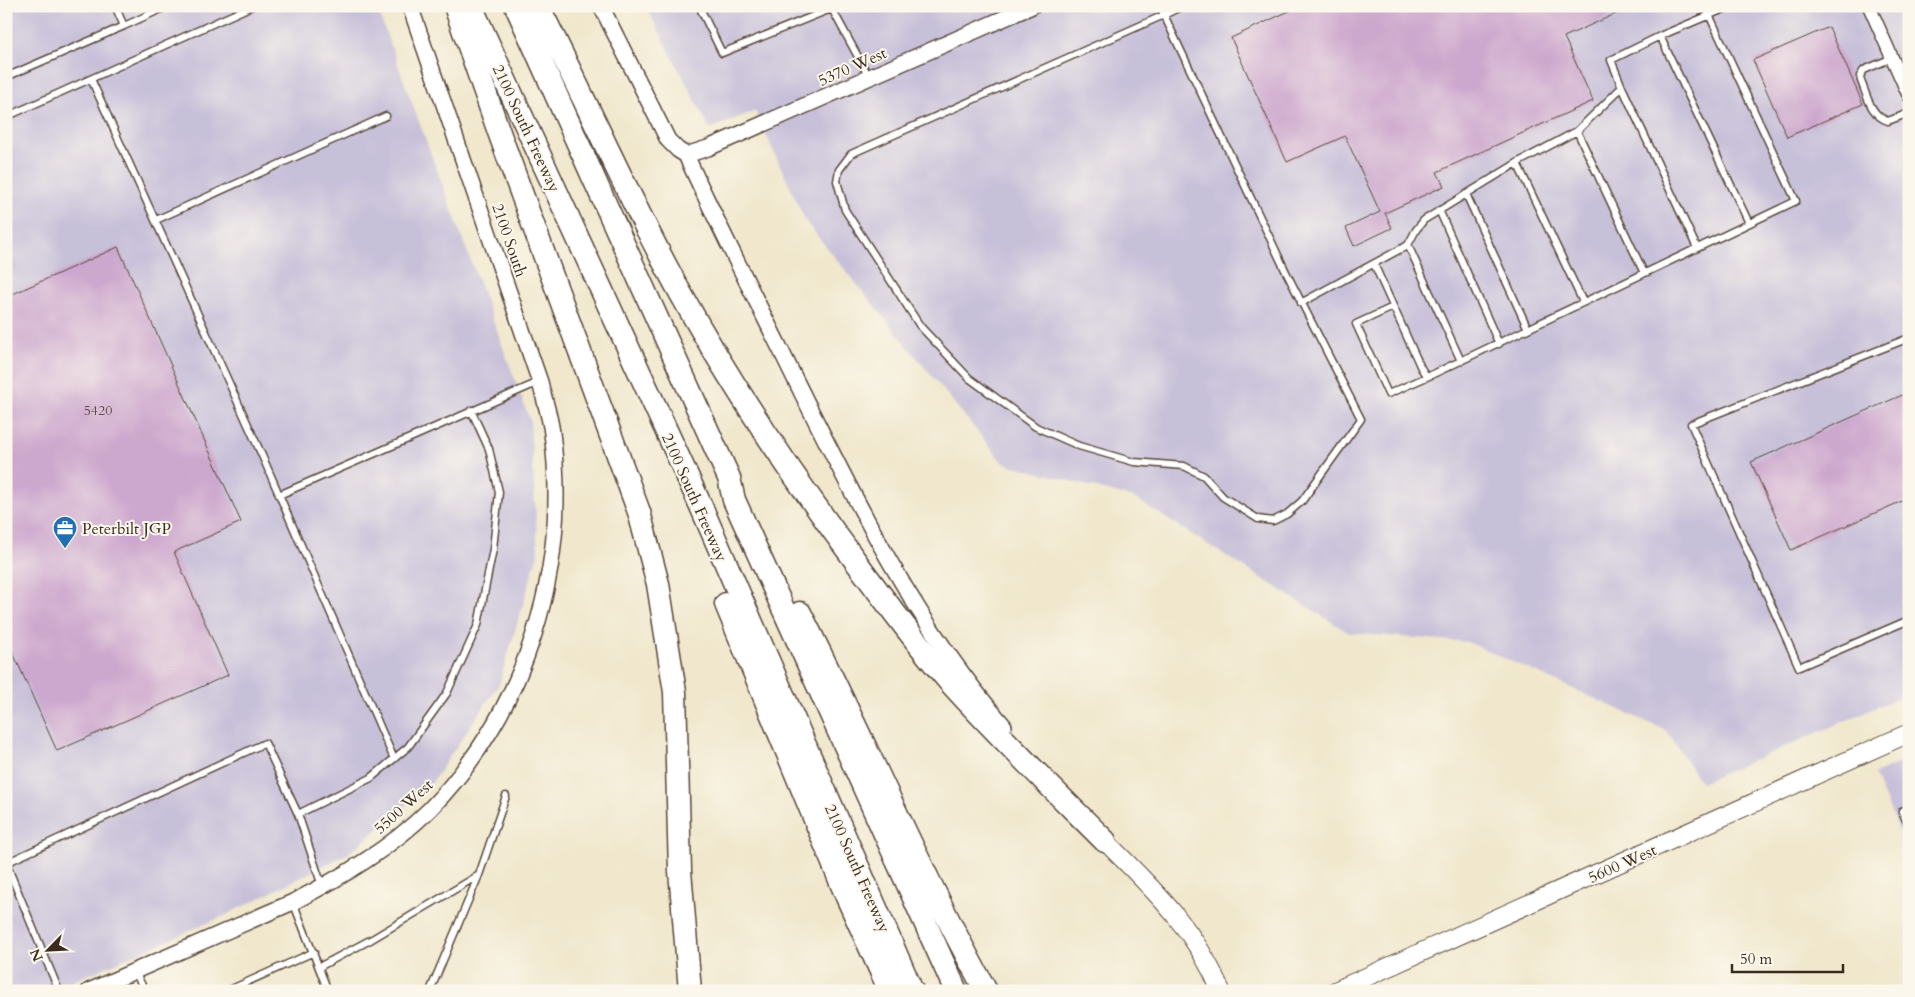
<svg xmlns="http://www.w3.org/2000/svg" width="1915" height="997" viewBox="0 0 1915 997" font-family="Cardo,serif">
<rect width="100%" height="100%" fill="#fbf7ec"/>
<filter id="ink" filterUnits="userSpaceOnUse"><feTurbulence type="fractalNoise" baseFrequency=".02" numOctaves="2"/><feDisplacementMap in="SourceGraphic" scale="10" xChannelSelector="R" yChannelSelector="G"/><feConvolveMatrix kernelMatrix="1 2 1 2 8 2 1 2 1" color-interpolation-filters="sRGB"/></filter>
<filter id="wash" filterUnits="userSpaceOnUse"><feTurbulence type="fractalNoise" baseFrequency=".0096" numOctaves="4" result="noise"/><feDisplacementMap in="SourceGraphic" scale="20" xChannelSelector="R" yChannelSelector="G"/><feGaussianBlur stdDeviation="1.12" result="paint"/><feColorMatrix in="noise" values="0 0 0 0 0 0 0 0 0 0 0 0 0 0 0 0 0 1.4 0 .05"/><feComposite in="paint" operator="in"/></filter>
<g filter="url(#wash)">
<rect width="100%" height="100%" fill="#f0e7cc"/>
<path fill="#c7c0d9" d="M6,6H376L530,420L538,554L499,684L431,784L349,853L224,916L51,991H6Z
M646,6H1909V693L1701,783L1667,731L1468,642L1349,633L1134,498L1003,463L806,222L755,111L710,129Z
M1909,759V852L1874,774Z"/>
<g id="blocks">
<path fill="#cda8ce" d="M1300,6H1633L1564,37L1593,101L1437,172L1444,186L1385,213L1392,228L1354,246L1346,228L1380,212L1345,136L1287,162L1231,38Z
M1829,27L1863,104L1787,137L1753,60Z
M118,247L241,522L174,552L228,675L57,751L6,637V297Z
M1909,392V498L1791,550L1751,462Z"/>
</g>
</g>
<g filter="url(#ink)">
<use href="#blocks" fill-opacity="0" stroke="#564638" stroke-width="1"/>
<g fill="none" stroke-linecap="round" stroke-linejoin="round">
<defs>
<path id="service" d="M699,6L722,53L838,6
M1160,6L1164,15L1286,272L1361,419L1302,501L1287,514L1273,521L1258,519L1223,497L1204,476L1184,466L1134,462L1079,446L1036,427L969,378L920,326L845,210L837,181L839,170L851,154L1164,15L1182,6
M831,7L869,77
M124,26L168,6
M1660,36L1749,223
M1892,58L1864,70L1860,76L1861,81C1867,96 1871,116 1888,121L1909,113
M6,77L124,26L115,6
M91,79L264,460L394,759
M1622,87L1697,248
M6,117L252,6
M1577,131L1644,273
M1517,163L1583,302
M1466,194L1528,329
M1439,210L1499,344
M156,220L386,116
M1408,245L1461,361
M1374,264L1421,368L1425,374L1429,376L1796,201L1705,6
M1301,303L1408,245L1416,230L1424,220L1517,163L1577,131L1622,87L1611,60L1660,36L1731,6
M1393,307L1356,324L1388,394L1429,376
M1909,338L1691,424L1799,667L1909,620
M279,495L539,382
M1909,808L1902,811L1909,827
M6,863L265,743L298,814
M6,863L59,991
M322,886L298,814L371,778L408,747L447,693L478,625L493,549L499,492L489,449L471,410
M293,902L328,991
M319,967L372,939L479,875
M135,972L145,991
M227,991L314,952
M430,991L479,875L506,796"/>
<path id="minor" d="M1869,6L1909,96"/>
<path id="tertiary" d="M601,6L668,140L678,150L686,155
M686,155C721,232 760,307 797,383C856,502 916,625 1004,726
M686,155L708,148L1032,6
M89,991L293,902C342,877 391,848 430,809C526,710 570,569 552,433C550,416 544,399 540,382L410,6"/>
<path id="secondary" d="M1105,841C1152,888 1195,928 1221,991
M1335,991L1909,733"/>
<path id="motorway" d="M455,6L500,135L639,512L658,584L675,692L680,871L690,991
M471,6L700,504L912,991
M516,6L729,478L734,500L956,991
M538,6C587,102 629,200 681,294C733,388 793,477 857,563C887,603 916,643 948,680C998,736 1052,788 1105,841
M726,604L847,897L890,991
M800,613C864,738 918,868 986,991"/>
</defs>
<use href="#service" stroke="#564638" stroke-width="9"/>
<use href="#minor" stroke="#564638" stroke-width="15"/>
<use href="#tertiary" stroke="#564638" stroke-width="18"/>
<use href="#secondary" stroke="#564638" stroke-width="20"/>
<use href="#motorway" stroke="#564638" stroke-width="25"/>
<use href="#service" stroke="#fff" stroke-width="6"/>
<use href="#minor" stroke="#fff" stroke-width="12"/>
<use href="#tertiary" stroke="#fff" stroke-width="15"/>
<use href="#secondary" stroke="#fff" stroke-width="18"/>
<use href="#motorway" stroke="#fff" stroke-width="22"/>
</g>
</g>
<defs>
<symbol id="office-pin" viewBox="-11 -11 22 30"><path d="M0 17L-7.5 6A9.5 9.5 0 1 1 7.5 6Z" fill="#1f6fb2" stroke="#fbf7ec"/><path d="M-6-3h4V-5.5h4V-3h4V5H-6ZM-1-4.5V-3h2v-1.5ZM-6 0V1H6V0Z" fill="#fff"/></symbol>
</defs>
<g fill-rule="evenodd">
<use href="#office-pin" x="51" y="514" width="28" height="38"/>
</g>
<g text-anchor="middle" stroke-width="4" stroke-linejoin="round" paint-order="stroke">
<g font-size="14" fill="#604a4a">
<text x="98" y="415">5420</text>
</g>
<g font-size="16" fill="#3b2a1e" stroke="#fbf7ec">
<text transform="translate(852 66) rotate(-24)" y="6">5370 West</text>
<text transform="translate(527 128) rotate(65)" y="6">2100 South Freeway</text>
<text transform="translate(510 240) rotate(71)" y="6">2100 South</text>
<text transform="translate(695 497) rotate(66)" y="6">2100 South Freeway</text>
<text transform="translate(403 806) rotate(-42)" y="6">5500 West</text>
<text transform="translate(1622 863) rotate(-24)" y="6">5600 West</text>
<text transform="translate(858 868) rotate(66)" y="6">2100 South Freeway</text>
</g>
<g font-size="16" fill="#3b2a1e" stroke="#fbf7ec" text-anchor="start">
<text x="82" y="534">Peterbilt JGP</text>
</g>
</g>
<rect width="1915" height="997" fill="none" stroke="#fbf7ec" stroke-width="25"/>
<g transform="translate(48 950) rotate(246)" stroke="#fbf7ec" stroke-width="4" paint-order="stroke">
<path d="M0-4L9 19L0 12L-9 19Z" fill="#3b2a1e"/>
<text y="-8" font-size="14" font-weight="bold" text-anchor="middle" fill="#3b2a1e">N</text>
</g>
<path d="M1732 964v8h111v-8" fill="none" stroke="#3b2a1e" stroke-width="2.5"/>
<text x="1740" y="964" font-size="15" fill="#3b2a1e" stroke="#fbf7ec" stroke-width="4" paint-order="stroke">50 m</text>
</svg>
